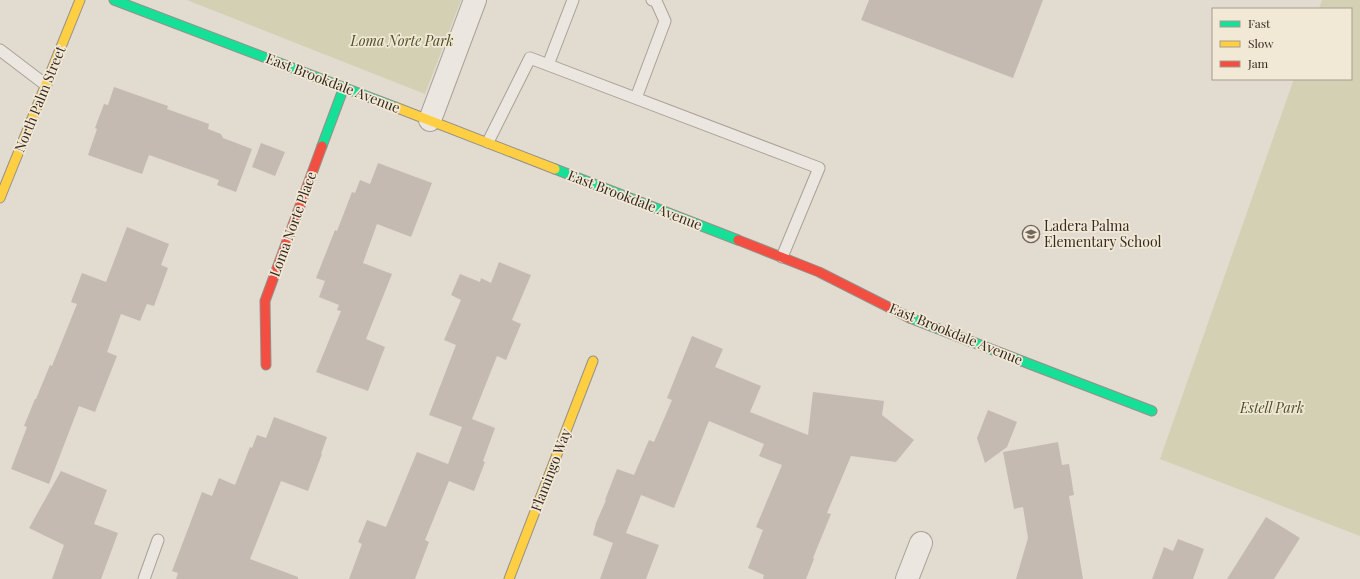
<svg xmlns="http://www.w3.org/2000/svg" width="1360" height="579" viewBox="0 0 1360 579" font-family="'Playfair Display',serif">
<rect width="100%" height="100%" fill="#e2dbd0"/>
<path fill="#d3d0b3" d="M187,0H461L425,94Z
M1322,0H1360V536L1160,459L1294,79H1351V9H1319Z"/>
<path fill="#c5bab1" d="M869,0H1043L1013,78L861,20Z
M114,87L168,106L167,109L209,124L208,129L221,134L223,138L252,149L236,192L217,185L219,180L149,155L142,174L88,155L97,129L95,128L104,104L108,105Z
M261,143L285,152L275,176L252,167Z
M378,163L432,183L411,237L377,224L363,263L392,274L366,339L385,347L368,391L316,372L341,311L337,310L339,305L319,297L325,281L316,278L335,230L337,231L352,192L355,193L360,180L370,184Z
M127,227L169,244L161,265L168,268L154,306L147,304L140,321L121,314L107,352L117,356L95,412L79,406L49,484L11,469L27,427L24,426L35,399H36L50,365L52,366L77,304L71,302L82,273L106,282Z
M499,262L531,275L512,320L521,324L506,360L497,356L472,419L495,428L483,461L485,462L474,491L449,481L425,540L429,542L415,579H349L362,544L358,542L367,520L386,527L417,452L448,464L462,427L429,415L456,345L444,340L461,300L451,295L460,274L480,282L481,278L491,283Z
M692,336L723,349L715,367L761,386L750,412L808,435L813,392L884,401L882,415L914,440L896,462L851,456L827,513L831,514L813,558L814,559L806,579H763L764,575L748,568L763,530L756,527L782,465L759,456L764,444L709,421L674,508L641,495L626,533L659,545L646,579H600L613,543L593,535L596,523L606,500H605L617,469L634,475L649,440L654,442L672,400L667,398Z
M988,410L1017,422L1007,447L985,463L977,438Z
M274,417L327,437L321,454H322L308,491L281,481L250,559L298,577V579H176L178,573L172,571L202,492L212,496L219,478L235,485L250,447L252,448L257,435L266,438Z
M1058,442L1062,465L1069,464L1074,495L1069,496L1083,579H1016L1028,538L1023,507L1014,509L1003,452Z
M61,471L107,490L94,524L118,533L101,579H52L64,545L29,528Z
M1266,517L1300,538L1274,579H1227Z
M1178,539L1204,549L1193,579H1152L1164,547L1173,551Z"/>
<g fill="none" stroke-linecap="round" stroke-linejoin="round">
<defs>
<path id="lane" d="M0,50L46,85
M548,65L573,0
M636,98L665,21L656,1L652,0
M488,142L530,58L819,168L782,257
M144,579L158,540"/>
<path id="street" d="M430,120L475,0
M907,579L921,543"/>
<path id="fast" d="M114,0L395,107
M322,146L344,87
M555,169L738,240
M910,318L1152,411"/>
<path id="slow" d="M395,107L555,169
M0,198L80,0
M509,579L593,361"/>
<path id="jam" d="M738,240L819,272L910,318
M266,365L265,301L322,146"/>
</defs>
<use href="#lane" stroke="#a8a198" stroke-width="13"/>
<use href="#street" stroke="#a8a198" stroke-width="24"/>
<use href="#fast" stroke="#979088" stroke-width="11"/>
<use href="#slow" stroke="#979088" stroke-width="11"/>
<use href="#jam" stroke="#979088" stroke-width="11"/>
<use href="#lane" stroke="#ebe7e0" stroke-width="11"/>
<use href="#street" stroke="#ebe7e0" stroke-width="22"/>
<use href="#fast" stroke="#16e098" stroke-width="9"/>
<use href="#slow" stroke="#ffcf43" stroke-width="9"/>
<use href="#jam" stroke="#f24e42" stroke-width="9"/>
</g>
<defs>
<symbol id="school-ring" viewBox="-11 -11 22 22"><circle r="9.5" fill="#f2e8d6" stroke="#72675e" stroke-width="1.5"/><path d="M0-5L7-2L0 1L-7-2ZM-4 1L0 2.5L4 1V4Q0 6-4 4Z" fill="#72675e"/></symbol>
</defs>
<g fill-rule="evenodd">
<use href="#school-ring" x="1021" y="224" width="20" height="20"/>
</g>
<g text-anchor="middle" stroke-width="3.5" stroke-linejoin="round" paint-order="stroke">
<g font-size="14" font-style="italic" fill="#4a5029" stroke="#f2e8d6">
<text x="402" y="46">Loma Norte Park</text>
<text x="1272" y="413">Estell Park</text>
</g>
<g font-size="14" fill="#362921" stroke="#f2e8d6">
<text transform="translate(333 83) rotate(21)" y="5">East Brookdale Avenue</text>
<text transform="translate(40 99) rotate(-68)" y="5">North Palm Street</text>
<text transform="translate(635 200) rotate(21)" y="5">East Brookdale Avenue</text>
<text transform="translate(293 224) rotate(-70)" y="5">Loma Norte Place</text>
<text transform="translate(956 334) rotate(22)" y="5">East Brookdale Avenue</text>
<text transform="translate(551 470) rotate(-69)" y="5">Flamingo Way</text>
</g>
<g font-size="14" fill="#362921" stroke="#f2e8d6" text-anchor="start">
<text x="1044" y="231">Ladera Palma<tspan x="1044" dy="16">Elementary School</tspan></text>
</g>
</g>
<rect x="1212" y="8" width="140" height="72" fill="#f2e8d6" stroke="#a79c8e"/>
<rect x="1220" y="21" width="20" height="6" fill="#16e098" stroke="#a79c8e"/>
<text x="1248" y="28" font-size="12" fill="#362921">Fast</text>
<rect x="1220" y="41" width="20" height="6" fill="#ffcf43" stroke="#a79c8e"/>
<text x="1248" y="48" font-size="12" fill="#362921">Slow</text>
<rect x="1220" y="61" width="20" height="6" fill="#f24e42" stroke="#a79c8e"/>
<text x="1248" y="68" font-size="12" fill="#362921">Jam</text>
</svg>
